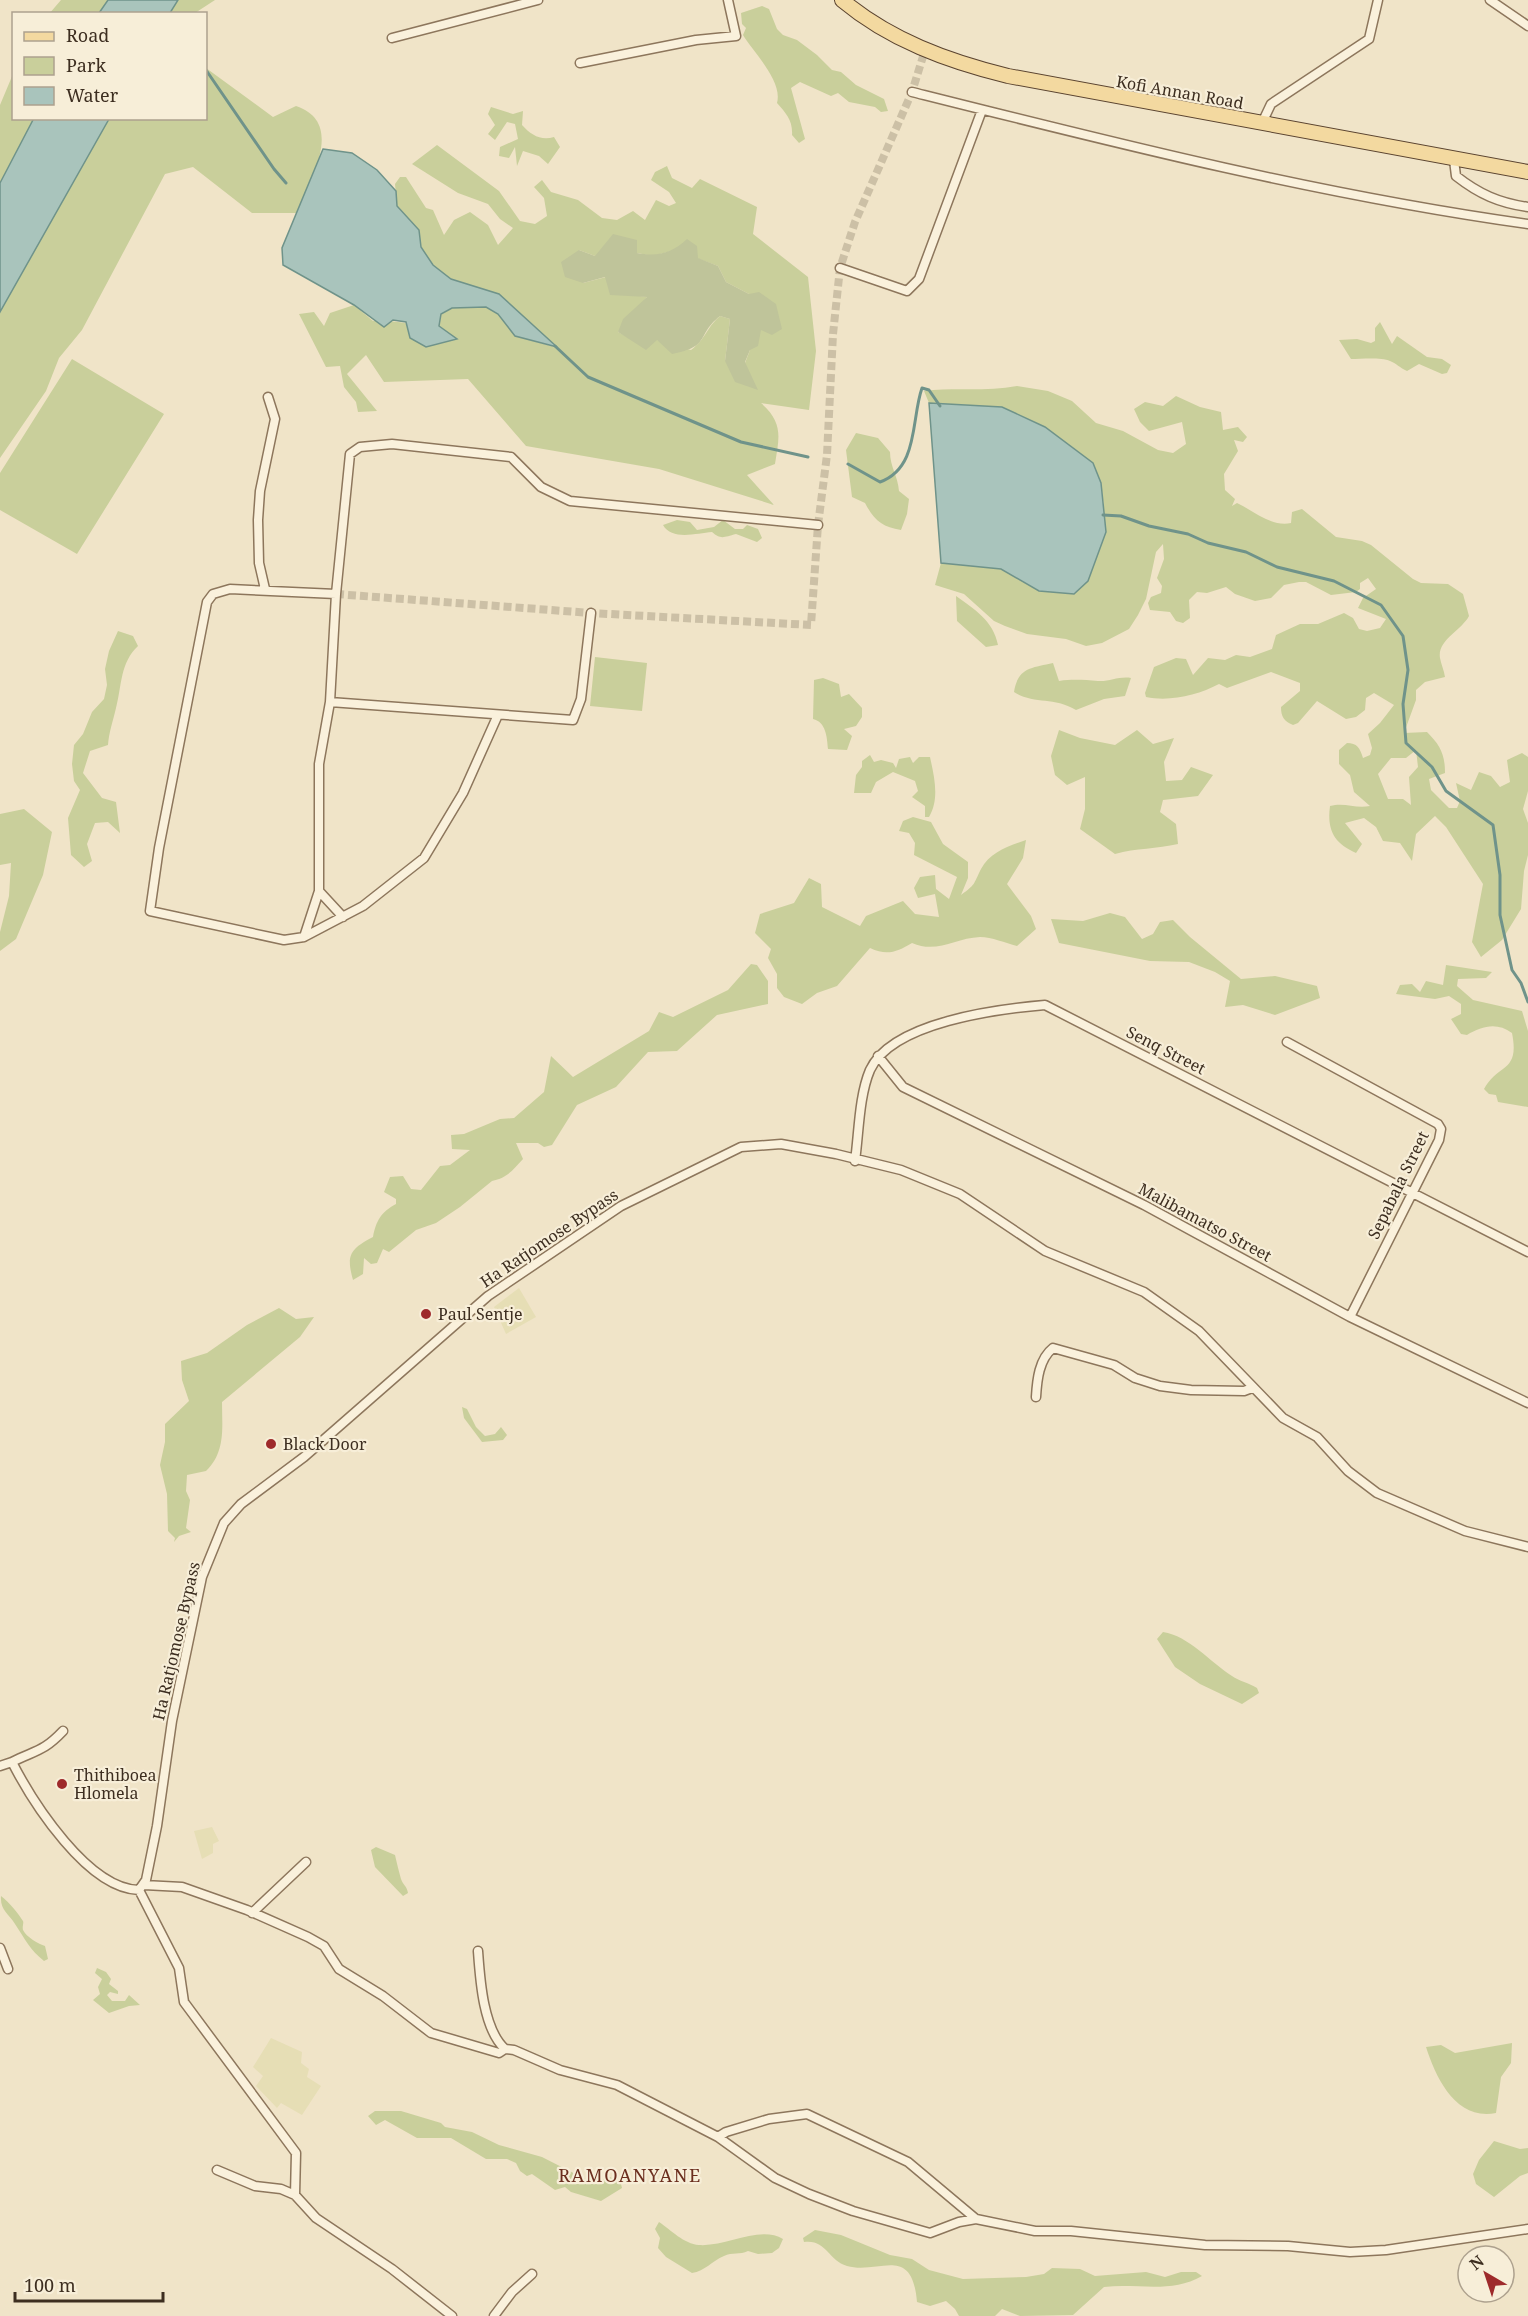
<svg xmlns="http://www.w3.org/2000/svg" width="1528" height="2316" viewBox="0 0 1528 2316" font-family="'Noto Serif',serif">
<rect width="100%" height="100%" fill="#f0e4c8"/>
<path fill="#e6deb5" d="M519,1288L536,1317L506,1334L494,1307Z
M212,1827L219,1841L213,1844V1853L202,1859L194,1831Z
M271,2038L302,2052L301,2063L309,2069L307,2077L321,2086L302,2115L281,2103L277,2108L256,2086L263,2076L253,2067Z"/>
<path fill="#c9cf9b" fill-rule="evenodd" d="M61,0H108L99,13L49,14Z
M178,0H215L195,13L170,14Z
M762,6L769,9L777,29L783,35L797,40L817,55L832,70L841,72L856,85L884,99L888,111L881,112L875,107L849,102L838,93L831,96L800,82L791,88L805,139L799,143L792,135C793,121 786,113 777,103C783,81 754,53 743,35L746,28L742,24L741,13Z
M206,68L273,117L296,106C346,123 310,179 297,213H252L193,167L165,174L82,330L59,358L46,391L0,458V312L109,119L206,118Z
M13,74L14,118L34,119L0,183V105Z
M491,107L513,114L523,111L522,125C531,135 541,141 554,137L560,147L548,164L539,156L523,151L517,166L515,147L509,158L499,156L500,147L518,139L515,124L507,122L495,140L488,134L495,125L488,114Z
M437,145L499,191L520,221L535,224L547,216L544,198L534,187L542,180L551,192L578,200L602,218L617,220L633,211L645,220L656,200L669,206L676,203L669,192L651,180L655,172L667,166L672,178L692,188L700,179L757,207L753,234L808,277L816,351L809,410L761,403C784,423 779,438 775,464L747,475L774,505L659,469L526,446L468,379L384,382L366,355L347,374L377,411L358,412L356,402L344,387L340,366L326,367L299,314L314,312L324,326L330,313L354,305L373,321C403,319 428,329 456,339L439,326L440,314L452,308L486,307L498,314L515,336L555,347L499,294L451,279L433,265L421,247L419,230L397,206L395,184L400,177H406L426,208L433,210L444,235L454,220L470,212L488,225L498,245L513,228L500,219L488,204L458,193L412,164ZM579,250L595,256L637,253L653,256L675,250L718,266L726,282L749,294L750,350L745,363L725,361L730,319L720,316C706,328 706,339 691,350L657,340L629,338L618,332L647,297L632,295L606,277L583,283Z
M1380,322L1392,344L1397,336L1427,357L1442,359L1451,365L1447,373L1442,374L1419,364L1407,371C1400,368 1396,363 1390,361C1381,357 1361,359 1351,359L1339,340L1357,339L1371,343L1375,341V328Z
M72,359L164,414L77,554L0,510V473Z
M1017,386L1048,391L1072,401L1096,423L1123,431L1158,450L1173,453L1186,444L1182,422L1149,431L1140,422L1134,409L1145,402L1163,406L1176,396L1200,407L1221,412L1223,430L1238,427L1247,437L1243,442L1234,440L1238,451L1224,474L1225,490L1235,499L1232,506L1237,503C1254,511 1271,527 1291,523L1292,512L1302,509L1336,537L1362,541L1371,545L1413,579L1421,583L1448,584L1463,594L1469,616C1462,630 1437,640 1440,658C1441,664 1444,670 1445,677L1425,682L1416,690V700L1404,733L1427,732C1440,745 1445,754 1445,773L1429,779L1431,790L1449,808H1457L1460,801L1456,783L1471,790L1479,772L1491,776L1500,787L1510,782L1507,760L1522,753L1528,757V791L1523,809L1528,823V855L1524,871L1521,909L1502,940L1481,957L1472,942L1483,884L1446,827L1435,816L1416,834L1412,861L1400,843L1383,841L1376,827L1364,818L1345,823L1362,844L1356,853C1333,843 1327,829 1330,806C1345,802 1355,809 1370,806L1354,792L1350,775L1339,764V750L1347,743C1357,743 1360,748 1363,758L1370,755L1372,748L1368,734L1380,723L1394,705L1374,693L1366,698L1365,710L1356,717L1346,719L1317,701L1298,723L1293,725C1284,721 1281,717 1281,707L1300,691V683L1271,672L1227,688L1219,684C1198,695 1170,702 1146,697L1145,693L1154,667L1176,658L1186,659L1193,675L1208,658L1225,660L1236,655L1250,657L1272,649L1276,635L1300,624H1318L1344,613L1353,618L1359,629L1367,631L1380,628L1386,619L1358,608L1363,598L1376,589L1368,578L1360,583V589L1356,592L1331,595L1306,582H1299L1284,585L1271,598L1255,601L1235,594L1226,587L1207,593L1197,592L1189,600L1190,618L1183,623L1176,621L1170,612L1150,610L1148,603L1151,597L1161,593L1162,586L1157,578L1164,559L1163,544L1156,552L1146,599L1138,615L1129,629L1102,643L1086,646L1066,639L1027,634L1005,626L994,621L964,594L935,585L941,563L1001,569L1039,591L1104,507L1101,483L1093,463L1044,427L1002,407L929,403L924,391C955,387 986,392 1017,386ZM1416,750L1418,767L1409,777L1411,805L1403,799H1388L1378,774L1391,758H1406Z
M856,433L878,438L890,452C890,467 898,476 899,491L909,499L907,514L901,530C882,527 874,520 865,503L852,497L846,450Z
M677,520L690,522L697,530L714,527L723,520L735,529H743L747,525L758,529L762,538L757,542L736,534C724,537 721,540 712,532C697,533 672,541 663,525Z
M956,596C975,610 993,620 998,645L986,647L957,621Z
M118,631L133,636L138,646C120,663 122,685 116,708C113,721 109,732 108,745L90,751L83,773L102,798L116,802L120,833L108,822L95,823L87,844L92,861L84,867L71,855L68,818L80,790L74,781L72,764L74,745L83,734L92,712L104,699L107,685L105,669L109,651Z
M595,657L647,663L642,711L590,706Z
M1053,663L1059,681C1073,679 1084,680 1098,681C1109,682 1119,676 1131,678L1125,696L1104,699L1076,710C1053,696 1035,705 1014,692C1018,667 1032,668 1053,663Z
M823,678L839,684L841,697L849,694L862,708V717L856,726L844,729L852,736L847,750L828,749C827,737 826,722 813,719L814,680Z
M1059,730L1080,738L1115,745L1137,730L1153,744L1174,738L1164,762L1166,781L1182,780L1191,767L1213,775L1198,796L1163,800L1160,812L1176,824L1178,844C1157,849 1136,848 1115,854L1080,829L1085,809V777L1067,785L1055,775L1051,756Z
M870,755L874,762L881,760L893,763L896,768L899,759L910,757L913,763L919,757H930C934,776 940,799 929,817H925V806L912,797L918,791L915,781L893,772L876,782L871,793H854L856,775L862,767V761Z
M24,809L52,832L43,875L16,939L0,951V932L9,896L11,863L0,865V814Z
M913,817L931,822L943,844L968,862V878L961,895C976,884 973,885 981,869C990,852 1009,846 1026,840L1023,858L1007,884L1031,916L1036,929L1017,946C1005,943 992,937 980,937C955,938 937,954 912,943C897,952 887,956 870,948L837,986L817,993L802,1004L784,997L777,988V974L768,958L771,949L755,933L760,914L794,903L809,878L821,884L822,907L860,926L866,916L903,901L915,914L939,917L935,894L918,898L914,888L920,877L935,875L936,889L949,899L957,877L914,855L915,843L909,833L899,831L903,821Z
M1110,913L1125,917L1142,939L1153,934L1160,922L1173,920L1190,937L1241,979L1275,976L1317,986L1320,998L1275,1015L1243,1005L1225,1007L1230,981L1215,972L1189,962L1150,961L1059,943L1051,919L1083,921Z
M751,964L757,965L768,981V1004L717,1015L677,1051L648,1052L616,1087L577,1105L552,1145L544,1147L538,1143H516L523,1159C513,1170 507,1178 492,1181L460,1207L436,1223L416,1230L389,1252L383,1249L377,1263L371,1264L364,1258L363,1274L353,1280C346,1255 350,1249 373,1237C376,1221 381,1212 396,1204V1199L384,1192L390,1177L403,1176L411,1189L421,1190L440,1166L450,1165L470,1150L452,1149L451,1135L464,1134L500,1119L514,1118L544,1092L551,1056L573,1077L649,1031L659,1012L673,1017L728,990Z
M1446,965L1492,972L1486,978L1458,979L1457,986L1473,1000L1522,1011L1528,1031V1107L1498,1102L1496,1095L1489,1094L1484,1089C1498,1063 1520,1073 1512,1033C1497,1022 1482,1026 1467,1035L1461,1034L1451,1019L1461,1014V1004L1449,996L1435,999L1396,994L1400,985L1412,984L1420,992L1426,981L1443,985Z
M279,1308L296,1319L314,1317L300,1337L222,1402C222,1427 226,1452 206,1471L187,1475L186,1491L190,1500L186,1528L191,1532L179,1536L174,1542L175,1538L168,1531L167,1494L160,1465L165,1442V1424L189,1401L182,1380L181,1361L207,1353L247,1325Z
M462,1407L467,1409L476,1427L485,1436L495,1434L501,1427L507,1435L503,1440L482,1442L464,1418Z
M1163,1632C1189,1636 1210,1662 1232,1676C1239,1681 1249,1683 1257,1688L1259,1693L1242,1704L1200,1684L1175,1667L1157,1639Z
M376,1847L395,1855C397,1864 399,1872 401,1879C403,1885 407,1886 408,1893L403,1896L375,1867L371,1850Z
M1,1896C10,1903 18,1913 23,1921C24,1923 22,1927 23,1930C26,1937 39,1944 45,1946L48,1959L44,1961C30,1950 25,1939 15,1924C8,1913 0,1910 1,1896Z
M97,1968L106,1972L111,1979L109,1984L118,1991V1994L110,1992L107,1995L112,2001H125L129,1995L140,2005L129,2006L109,2013L93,2000L100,1994L98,1987L102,1979L95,1973Z
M1512,2043L1511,2063L1501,2077L1496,2113C1456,2121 1436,2078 1426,2047L1441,2045L1455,2053Z
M375,2111H401L441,2123L445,2127L472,2132L499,2145L542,2157L593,2183L610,2177L621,2184L622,2188L601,2201L571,2192L565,2187L555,2190L532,2174L527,2176L520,2171L516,2163L507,2159H486L451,2138H417L385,2120L376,2125L368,2116Z
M1494,2141L1520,2149L1528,2148V2173L1520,2176L1494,2197L1476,2184L1473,2174L1479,2160Z
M659,2222C671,2230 684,2244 699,2245C726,2247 760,2225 783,2239L779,2248L772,2253L758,2254L748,2251C740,2255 732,2252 724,2256C712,2261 705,2271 692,2273L666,2257L658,2248L660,2238L655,2229Z
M815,2230L841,2235L890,2255L912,2259L929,2270L963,2279L1026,2277L1044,2274L1052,2268L1080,2269L1095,2276L1146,2272L1165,2277L1181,2272H1196L1202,2276C1171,2294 1138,2283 1104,2287L1073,2315L1020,2316L1002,2309L995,2316H959L955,2309L946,2301L930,2306L917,2302C912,2243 879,2275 847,2266C828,2260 826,2239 804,2242L803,2238Z"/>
<path fill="#bfc49a" d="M613,234L637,240V253C658,257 672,253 687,239L697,246L698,258L718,266L726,282L749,294L759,292L776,304L782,329L772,335L761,330L758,346L750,350L745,362L758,390L735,382L725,361L730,319L720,316C695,336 712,346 672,354L657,340L646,350L618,332L623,319L647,297L610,295L605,277L583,283L565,277L561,262L579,250L595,256Z"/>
<path fill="#a9c4bc" stroke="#6f938a" stroke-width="1.5" d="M108,0H178L170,13H99Z
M34,118L109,119L0,312V183Z
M323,149L352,153L377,170L396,191L397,206L419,230L421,247L433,265L451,279L499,294L557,347L515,336L498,314L486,307L452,308L441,314L439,326L457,339L426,347L410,338L406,322L393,320L384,327L354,305L283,265L282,248Z
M929,403L1002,407L1045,427L1093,463L1101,483L1106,532L1088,581L1074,594L1039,591L1001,569L941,563Z"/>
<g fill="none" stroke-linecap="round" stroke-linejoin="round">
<path stroke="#6f938a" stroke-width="3" d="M206,70L274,169L286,183
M555,346L588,377L741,442L808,457
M848,464L880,482C919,468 911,419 922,388L929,390L940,406
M1103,515L1121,516L1149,526L1188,534L1208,543L1246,552L1277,567L1334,581L1381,605L1403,636L1408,670L1403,704L1406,743L1432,767L1446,791L1493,825L1500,875V915L1512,970L1521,983L1528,1002"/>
<path stroke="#ccc0a6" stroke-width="8" stroke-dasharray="8 4" stroke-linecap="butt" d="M336,594L591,613L811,625L818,525L827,455L833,334L840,268L855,222L912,92L925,50"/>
<defs>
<path id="street" d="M1490,0L1528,26
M392,38L538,0
M580,63L696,40L736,36L728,0
M912,92C1115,143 1320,195 1528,224
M1262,123L1271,104L1369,39L1378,0
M1454,160L1456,176C1479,194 1499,203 1528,207
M840,268L907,291L919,279L982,110
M230,589L336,594L330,702L319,764V891L304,937L284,940L150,911L159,848L207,602L213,594Z
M265,589L259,563L258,520L260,491L275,419L268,397
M336,594L350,454L360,447L392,444L511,457L541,487L570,501L818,525
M330,702L573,720L581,699L591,613
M319,891L343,917
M304,937L363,906L424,858L463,793L497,717
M1287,1042L1438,1124L1441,1129L1439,1140L1350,1317
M878,1056L903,1087L1144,1205L1350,1317L1528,1403
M855,1161C859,1132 859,1096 870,1070C892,1022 998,1009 1045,1005L1528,1252
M1036,1397C1037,1380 1039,1359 1053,1348L1114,1365L1135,1378L1160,1386L1191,1390L1244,1391L1252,1388
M12,1762C36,1750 43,1752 63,1731
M0,1766L12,1762C33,1803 88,1889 139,1890L146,1880L157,1826L172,1721L202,1577L224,1523L241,1504L304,1457L488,1296L621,1206L741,1147L781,1144L836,1154L901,1170L960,1194L1045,1251L1144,1292L1199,1331L1283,1418L1317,1437L1348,1471L1377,1493L1465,1531L1528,1547
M144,1885L182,1887L247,1910L308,1937L324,1946L339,1969L383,1996L431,2033L499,2053L505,2049L514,2050L560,2070L617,2085L718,2137L775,2178L809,2194L853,2211L930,2233L959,2222L976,2219L1035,2231H1071L1205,2245L1288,2246L1350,2252L1386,2250L1528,2229
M139,1890L179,1968L184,2002L296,2153L295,2195L316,2218L392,2269L452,2316
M252,1913L306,1862
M0,1948L8,1969
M478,1951C480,1979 483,2029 505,2049
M718,2137L726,2132L769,2119L807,2114L908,2162L976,2219
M217,2170L255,2186L281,2189L295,2195
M494,2316L512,2292L532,2274"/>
<path id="primary" d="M842,0C890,40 947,61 1008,76L1528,172"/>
</defs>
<use href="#street" stroke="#8d765c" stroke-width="11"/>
<use href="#primary" stroke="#5b4430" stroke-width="16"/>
<use href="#street" stroke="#faf1dc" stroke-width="8"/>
<use href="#primary" stroke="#f3d9a0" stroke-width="14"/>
</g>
<g fill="#9e2a2b" stroke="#f7eed8" stroke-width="2">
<circle cx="426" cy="1314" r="6"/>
<circle cx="271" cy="1444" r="6"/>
<circle cx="62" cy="1784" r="6"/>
</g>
<g text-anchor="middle" stroke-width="4.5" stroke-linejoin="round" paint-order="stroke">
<g font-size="16" fill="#3d2e20" stroke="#f7eed8">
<text transform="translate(1180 92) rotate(10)" y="6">Kofi Annan Road</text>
<text transform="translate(1166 1050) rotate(27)" y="6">Senq Street</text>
<text transform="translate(1398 1185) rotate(-64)" y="6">Sepabala Street</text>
<text transform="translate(1205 1222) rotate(28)" y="6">Malibamatso Street</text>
<text transform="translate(549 1238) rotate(-34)" y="6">Ha Ratjomose Bypass</text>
<text transform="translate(176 1641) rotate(-77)" y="6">Ha Ratjomose Bypass</text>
</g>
<g font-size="16" fill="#3d2e20" stroke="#f7eed8" text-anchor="start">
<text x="438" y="1320">Paul Sentje</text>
<text x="283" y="1450">Black Door</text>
<text x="74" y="1781">Thithiboea<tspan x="74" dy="18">Hlomela</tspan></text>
</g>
<g font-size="18" letter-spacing="1.5" fill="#6b2e1e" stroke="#f7eed8">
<text x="630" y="2182">RAMOANYANE</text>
</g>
</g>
<rect x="12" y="12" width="195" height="108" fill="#f7eed8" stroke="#ada18e" stroke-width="1.5"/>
<rect x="24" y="32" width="30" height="9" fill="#f3d9a0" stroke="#ada18e" stroke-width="1.5"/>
<text x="66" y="42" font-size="18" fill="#3d2e20">Road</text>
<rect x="24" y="57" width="30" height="18" fill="#c9cf9b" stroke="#ada18e" stroke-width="1.5"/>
<text x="66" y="72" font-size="18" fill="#3d2e20">Park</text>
<rect x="24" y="87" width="30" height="18" fill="#a9c4bc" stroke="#ada18e" stroke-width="1.5"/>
<text x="66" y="102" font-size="18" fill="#3d2e20">Water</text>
<g transform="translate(1486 2274) rotate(321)"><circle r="28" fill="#f7eed8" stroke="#ada18e" stroke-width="1.5"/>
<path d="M0-4.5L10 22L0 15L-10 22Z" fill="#9e2a2b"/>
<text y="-9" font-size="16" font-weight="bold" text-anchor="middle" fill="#3d2e20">N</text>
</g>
<path d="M15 2292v9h148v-9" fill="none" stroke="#3d2e20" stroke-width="3"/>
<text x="24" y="2292" font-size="18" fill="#3d2e20" stroke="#f7eed8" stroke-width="4.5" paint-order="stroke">100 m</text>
</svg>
